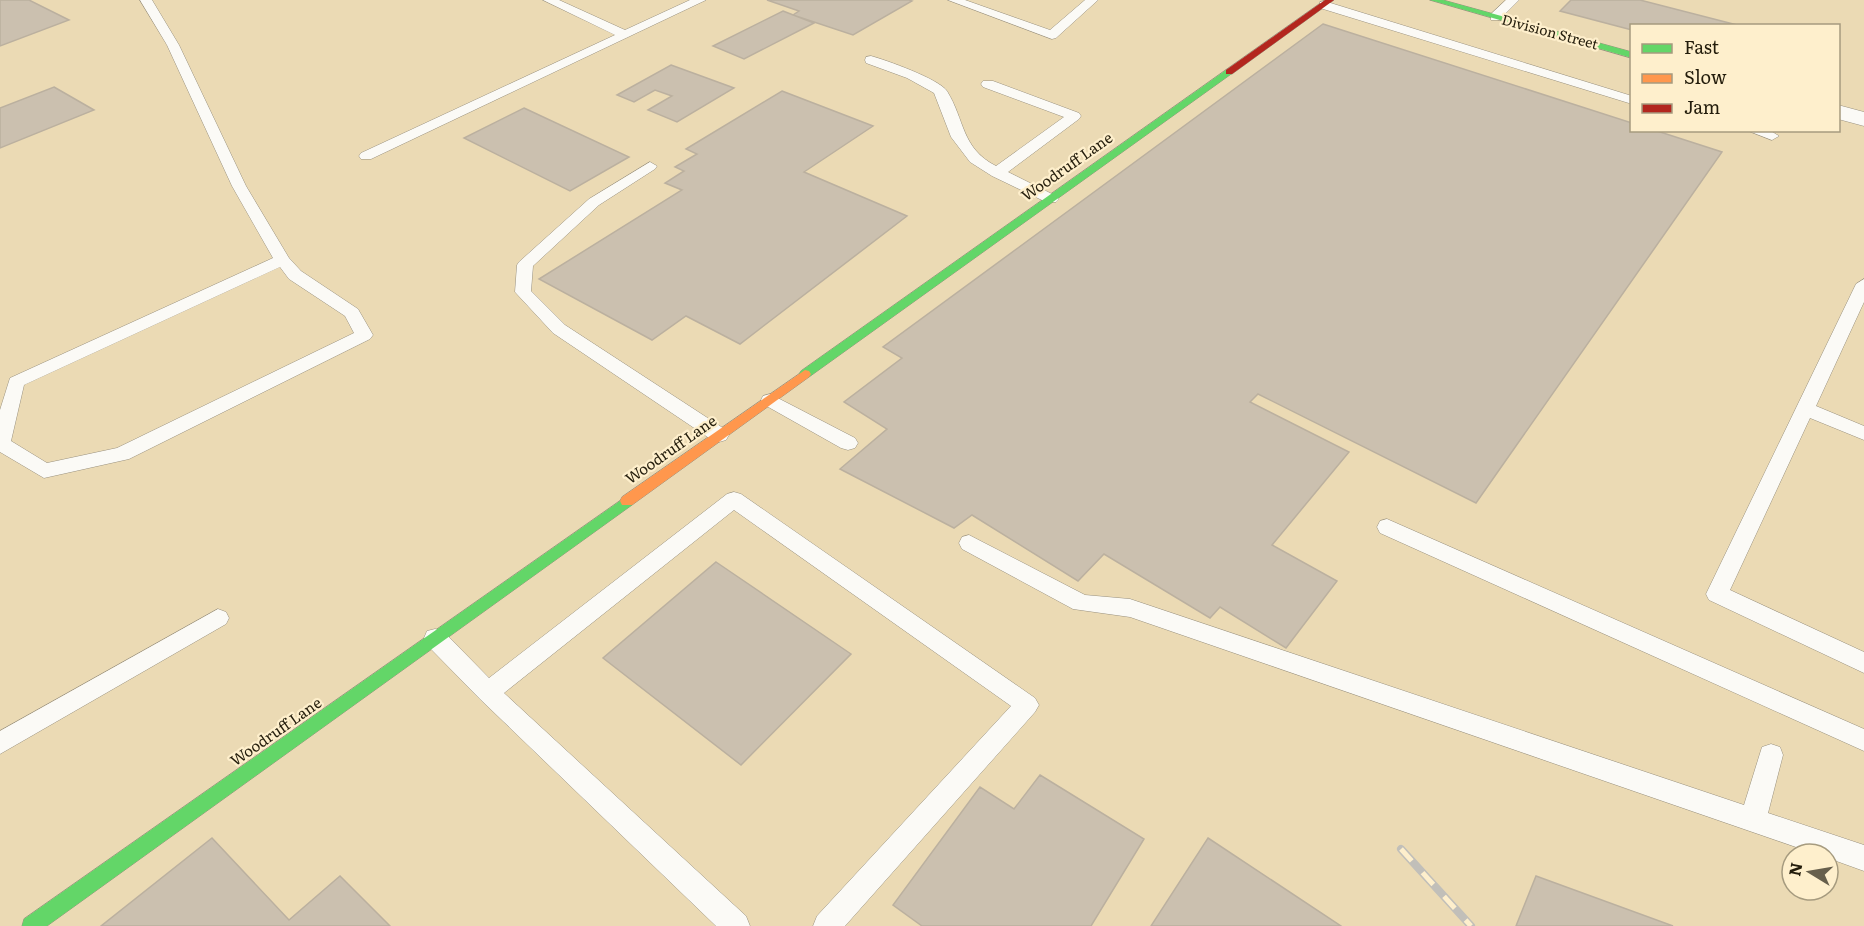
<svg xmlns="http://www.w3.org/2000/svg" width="1864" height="926" viewBox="0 0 1864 926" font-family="Literata,serif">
<rect width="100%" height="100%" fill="#e6dbc4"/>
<path fill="#ebdab4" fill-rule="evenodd" d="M0,0H1864V926H0ZM1632,26H1838V130H1632ZM1792,854H1828V890H1792Z"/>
<path fill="#cbc0af" stroke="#bbb09f" stroke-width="1.5" d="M0,0H29L69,20L0,46Z
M767,0H909L912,1L853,35L793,15L799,11Z
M1571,0H1640L1741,26H1632V30L1560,11Z
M783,11L814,23L744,59L713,46Z
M1323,24L1632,123V130H1654L1722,152L1476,503L1258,394L1250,402L1349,452L1272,545L1337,581L1286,648L1220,607L1210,618L1104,554L1078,581L972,515L954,528L840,469L887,429L844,402L902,358L883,347Z
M671,65L734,88L677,122L648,110L672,96L655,90L634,102L617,95Z
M54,87L94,110L0,148V108Z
M782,91L873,126L804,172L907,216L740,344L686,316L652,340L539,279L682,190L665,183L684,171L675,167L697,154L686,149Z
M524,108L629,157L570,191L464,138Z
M716,562L851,654L741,765L603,658Z
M1040,775L1144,839L1091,926H922L893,905L980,787L1014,809Z
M212,838L289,920L340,876L390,926H101Z
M1208,838L1341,926H1151Z
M1536,876L1673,926H1516Z"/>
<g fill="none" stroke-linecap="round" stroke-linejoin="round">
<defs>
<path id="lane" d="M140,0H152L179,45L246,186L289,258L301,271L358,309L373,335L370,339L129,459L44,478L0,452V410L10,378L273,258L232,186L167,45ZM280,267L289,279L345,316L354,333L117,448L47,463L11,441L24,385Z
M543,0H559L625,30L690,0H706L371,159H361L359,156L361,153L615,35Z
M948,0H965L1050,30L1085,0H1098L1056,38L1052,39Z
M1506,0H1519L1499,20H1491V14Z
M1324,1L1632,96V104L1320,8V2Z
M871,56C886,60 939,79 947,91C965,120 961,148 996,166L1064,117L983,87L981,84L983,81H993L1079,113L1081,116L1079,119L1008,172L1056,196L1059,199L1056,202H1046L992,176L970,162L951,137L934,93L907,78L866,63L865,60L866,57Z
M1746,130H1769L1779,136L1772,140Z
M650,162L657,166L655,169L599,205L533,266L531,291L565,325L726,430L729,435L726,440L719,442L712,440L553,333L515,292L517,265L519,262L589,199Z
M1864,279V302L1816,406L1864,426V440L1810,418L1730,590L1864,652V673L1709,600L1706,594L1856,284Z
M770,394L855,438L858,443L855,448L848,450L841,448L763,404L761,400L763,396Z
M734,492L741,494L1035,698L1039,705L1035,712L845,926H813L817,916L1011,706L734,510L504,693L746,916L750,926H716L480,699L427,645L424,638L427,631L435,629L443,631L489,678L727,494Z
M1387,519L1864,729V751L1380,533L1377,527L1380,521Z
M969,535L1085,595L1130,599L1744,805L1762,747L1771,744L1780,747L1783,755L1768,813L1864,845V871L1828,858V854H1816L1130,617L1073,609L962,549L959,543L962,537Z
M218,609L226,612L229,618L226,624L0,754V731Z"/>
<path id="street" d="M1838,105L1864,112V126L1838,119Z"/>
<path id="fast" d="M1430,0H1443L1632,52V58Z
M1226,70L1234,72L809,377H801L799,374L801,371Z
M627,496L632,497L634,501L632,505L47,926H22L24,919Z"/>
<path id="slow" d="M805,370L809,371L811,374L809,377L632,505H622L620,501L622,497Z"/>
<path id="jam" d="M1325,0H1334L1232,74H1226V70Z"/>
</defs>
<use href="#lane" stroke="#99917f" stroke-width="1"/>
<use href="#street" stroke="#99917f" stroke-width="1"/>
<use href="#fast" stroke="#99917f" stroke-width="1"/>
<use href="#slow" stroke="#99917f" stroke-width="1"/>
<use href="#jam" stroke="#99917f" stroke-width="1"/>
<use href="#lane" fill="#fbfaf6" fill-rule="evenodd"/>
<use href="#street" fill="#fbfaf6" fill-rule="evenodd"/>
<use href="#fast" fill="#63d668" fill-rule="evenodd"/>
<use href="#slow" fill="#ff974d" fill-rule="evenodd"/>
<use href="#jam" fill="#b3261e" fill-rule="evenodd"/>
<defs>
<path id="rail" d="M1401,849L1471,926"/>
</defs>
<use href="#rail" stroke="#c1bfb9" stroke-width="8"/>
<use href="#rail" stroke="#feefcc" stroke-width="5" stroke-dasharray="16" stroke-linecap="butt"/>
</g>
<g text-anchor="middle" stroke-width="4.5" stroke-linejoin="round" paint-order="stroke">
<g font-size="14" fill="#231c0b" stroke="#feefcc">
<text transform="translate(1550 32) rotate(15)" y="5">Division Street</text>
</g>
<g font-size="15" fill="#231c0b" stroke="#feefcc">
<text transform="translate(1067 167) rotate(-35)" y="5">Woodruff Lane</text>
<text transform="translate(671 450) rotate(-35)" y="5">Woodruff Lane</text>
<text transform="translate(276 732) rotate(-35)" y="5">Woodruff Lane</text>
</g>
</g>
<rect x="1630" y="24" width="210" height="108" fill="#feefcc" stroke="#a69b7f" stroke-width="1.5"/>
<rect x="1642" y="44" width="30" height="9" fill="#63d668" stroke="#a69b7f" stroke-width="1.5"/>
<text x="1684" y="54" font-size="18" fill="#231c0b">Fast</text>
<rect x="1642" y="74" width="30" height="9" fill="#ff974d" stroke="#a69b7f" stroke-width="1.5"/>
<text x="1684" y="84" font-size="18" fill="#231c0b">Slow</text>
<rect x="1642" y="104" width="30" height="9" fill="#b3261e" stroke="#a69b7f" stroke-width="1.5"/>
<text x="1684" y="114" font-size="18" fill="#231c0b">Jam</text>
<g transform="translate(1810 872) rotate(281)"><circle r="28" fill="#feefcc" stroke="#a69b7f" stroke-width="1.5"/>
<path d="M0-4.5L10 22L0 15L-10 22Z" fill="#675f4c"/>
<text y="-9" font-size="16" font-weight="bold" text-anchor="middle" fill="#231c0b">N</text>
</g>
</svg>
